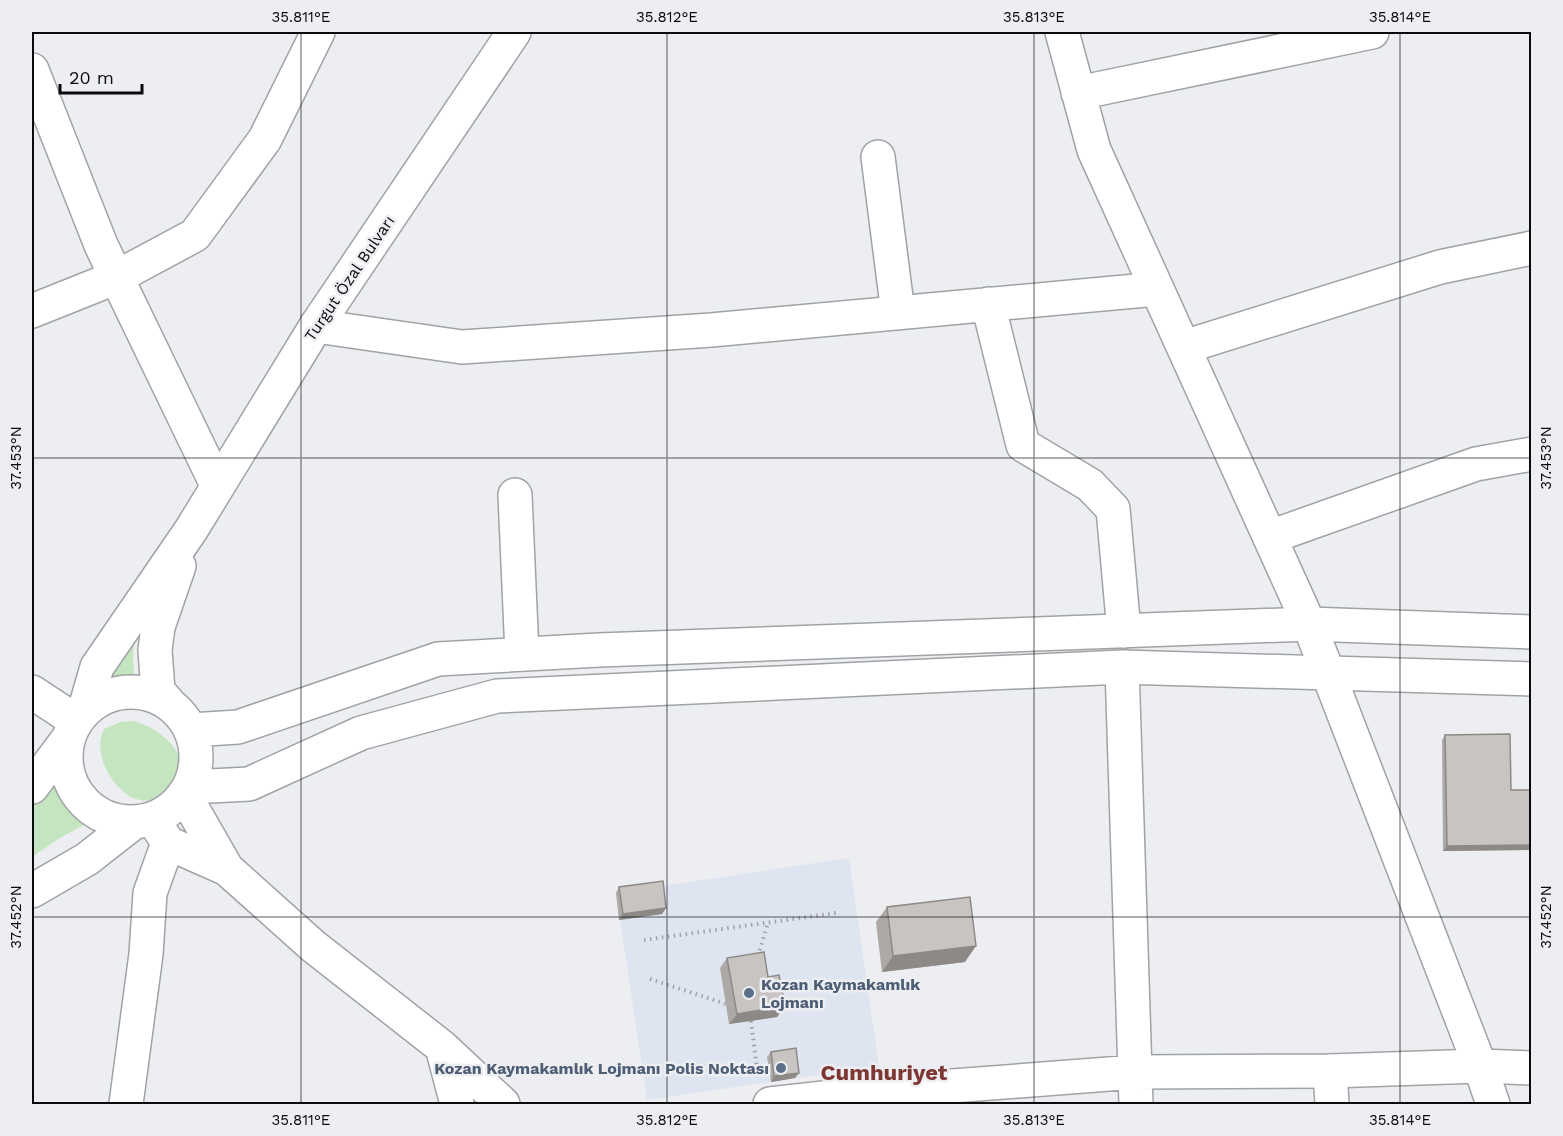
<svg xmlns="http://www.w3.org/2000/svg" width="1563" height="1136" viewBox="0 0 1563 1136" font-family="'Work Sans',sans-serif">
<rect width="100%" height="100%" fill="#eceef2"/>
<path fill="#dfe5f0" d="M849,858L879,1066L647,1100L616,893Z"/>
<path fill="#c5e5c1" d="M135,633L133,657L135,688L99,691Z
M132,721C154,725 183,746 182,772C181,779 175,788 172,794C162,798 151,802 140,800C114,795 91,753 104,729L120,722Z
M58,773L91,821L58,839L32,857V806Z"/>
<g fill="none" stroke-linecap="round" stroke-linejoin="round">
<defs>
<path id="minor" d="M1062,32L1094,150L1309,624L1480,1066L1493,1104
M32,70L101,245L217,485
M1078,93L1372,32
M878,157L898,313
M988,304L1023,445L1090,485L1113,509L1124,631
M32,311L117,277L195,235L265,139L318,32
M316,326L462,347L711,330L1157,289
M1184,347L1440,267L1532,248
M515,495L522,654
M1270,537L1476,464L1532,454
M32,692L76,721
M1330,1071L1332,1104"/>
<path id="major" d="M1122,667L1136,1104
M66 757a65 65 0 1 1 130 0a65 65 0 1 1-130 0Z
M168,702L158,691L155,650L158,627L179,566
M84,712L97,667L191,530L316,326L514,32
M191,730L238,727L438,659L599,650L1309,624L1532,632
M32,787L67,740
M190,787L249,784L361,733L497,696L1122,667L1532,679
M184,794L227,869
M153,819L168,843L227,869L313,946L442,1047
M32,891L87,859L133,823
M126,1104L146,954L150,893L168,843
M457,1104L442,1047L503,1104
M770,1104L886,1091L1135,1072L1330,1071L1480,1066L1532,1068"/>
</defs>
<use href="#minor" stroke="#a0a3a6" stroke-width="36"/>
<use href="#major" stroke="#a0a3a6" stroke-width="36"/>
<path stroke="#a0a1a4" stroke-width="4" stroke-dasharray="1.5 4.5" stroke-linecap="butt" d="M644,940L836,913
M758,956L768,923
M650,979L726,1004
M751,1021L758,1077"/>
<use href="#minor" stroke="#fff" stroke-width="33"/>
<use href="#major" stroke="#fff" stroke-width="33"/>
</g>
<path fill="#aca9a6" d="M1445,735L1511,790H1532V849L1530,850L1443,851L1442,740Z
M619,887L666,908L662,914L619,920L616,893Z
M887,907L965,962L882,972L876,922Z
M727,958L768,977L785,1006L777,1017L729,1024L720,968Z
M771,1052L795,1078L771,1082L767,1057Z"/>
<path fill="#8c8987" d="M1532,845V849L1530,850L1443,851L1447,846Z
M666,908L662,914L619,920L623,914Z
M976,946L965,962L882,972L893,956Z
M785,1006L777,1017L729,1024L737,1014Z
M799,1073L795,1078L771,1082L774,1076Z"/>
<path fill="#c8c4c1" stroke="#8c8987" stroke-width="1.5" d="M1510,734L1511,790H1532V845L1447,846L1445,735Z
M663,881L666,908L623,914L619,887Z
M970,897L976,946L893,956L887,907Z
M764,952L768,977L779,975L785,1006L737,1014L727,958Z
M796,1048L799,1073L774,1076L771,1052Z"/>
<path fill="none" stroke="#0b0b0d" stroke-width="1.5" stroke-opacity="0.45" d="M301,32V1104M667,32V1104M1034,32V1104M1400,32V1104M32,458H1532M32,917H1532"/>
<g fill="#5c6f8a" stroke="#eceef2" stroke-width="2">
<circle cx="749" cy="993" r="6"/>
<circle cx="781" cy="1068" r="6"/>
</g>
<g text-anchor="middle" stroke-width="5" stroke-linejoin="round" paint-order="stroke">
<g font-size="16" fill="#0b0b0d" stroke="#eceef2">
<text transform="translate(349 278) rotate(-56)" y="6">Turgut Özal Bulvarı</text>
</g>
<g font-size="16" font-weight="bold" fill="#4e5e75" stroke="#eceef2" text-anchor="start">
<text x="761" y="990">Kozan Kaymakamlık<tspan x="761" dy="18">Lojmanı</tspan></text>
<text x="769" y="1074" text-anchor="end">Kozan Kaymakamlık Lojmanı Polis Noktası</text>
</g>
<g font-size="22" font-weight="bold" fill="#7f3734" stroke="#eceef2">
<text x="884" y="1080">Cumhuriyet</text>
</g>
</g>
<rect width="1563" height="1136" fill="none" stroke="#eceef2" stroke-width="66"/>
<path d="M60 84v9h82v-9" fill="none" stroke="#0b0b0d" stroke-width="3"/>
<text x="69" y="84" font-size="18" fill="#0b0b0d" stroke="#eceef2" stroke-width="4.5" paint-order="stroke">20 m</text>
<rect x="33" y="33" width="1497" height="1070" fill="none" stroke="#0b0b0d" stroke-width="2"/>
<g font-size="15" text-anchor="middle" fill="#0b0b0d">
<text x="301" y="22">35.811°E</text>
<text x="667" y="22">35.812°E</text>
<text x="1034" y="22">35.813°E</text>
<text x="1400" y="22">35.814°E</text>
<text transform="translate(16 458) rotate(-90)" y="5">37.453°N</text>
<text transform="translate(1546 458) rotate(-90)" y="5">37.453°N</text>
<text transform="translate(16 917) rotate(-90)" y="5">37.452°N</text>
<text transform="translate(1546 917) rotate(-90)" y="5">37.452°N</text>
<text x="301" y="1125">35.811°E</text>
<text x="667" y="1125">35.812°E</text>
<text x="1034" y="1125">35.813°E</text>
<text x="1400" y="1125">35.814°E</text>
</g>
</svg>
